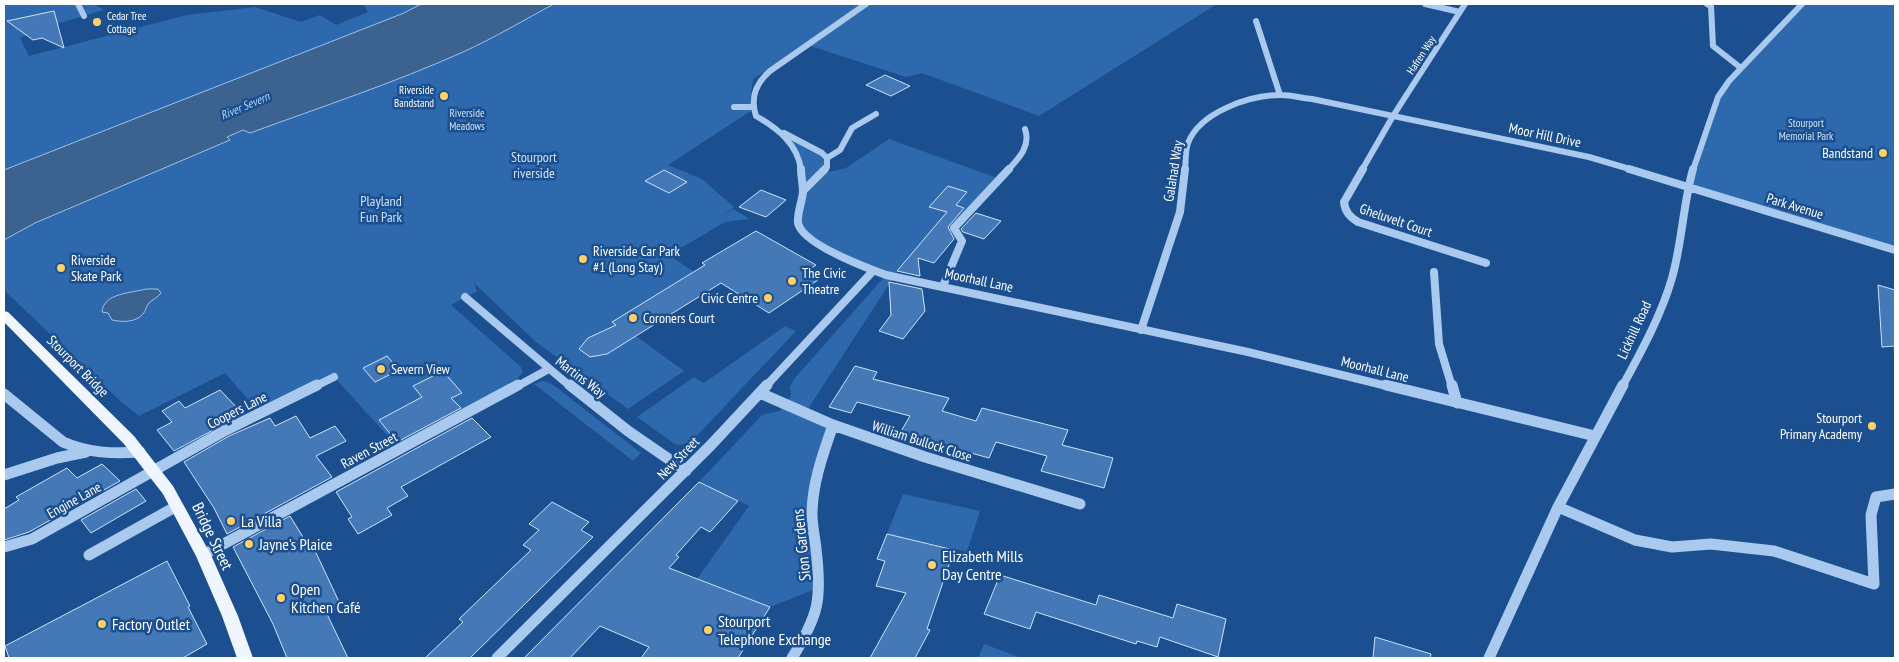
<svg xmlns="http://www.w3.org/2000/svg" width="1899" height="662" viewBox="0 0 1899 662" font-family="'PT Sans Narrow',sans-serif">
<rect width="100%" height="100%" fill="#1b4f8f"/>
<path fill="#2e69ad" d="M4,4H94L104,10L43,28L20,38L29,56L187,15L255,7L301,22L320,15L336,25L368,12L363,4H421L404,13L4,170Z
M554,4H1217L1039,116L922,73L906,77L807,45L815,39L753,79L750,102L754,109L668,165L702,179L734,207L720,217L733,209L750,219L725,222L669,255L694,272L613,321L619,327C607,331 584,334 581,349L586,355L602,356L636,336L684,371L628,409L536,342L474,283L477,291L451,305L521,367L523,372L517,379L397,446L334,377L260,413L225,373L139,416L118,399L120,398H117L4,290V240L35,223L230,140L227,137L243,130L250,133C321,107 393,83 463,52C494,38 524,20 554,4Z
M1802,4H1895V250L1688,187L1718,97Z
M778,129L827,158L821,174L846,168L889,139L1000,179L947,234L899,269L806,412L833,425L813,492L821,587L770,607L697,579L749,506L699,482L762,415L779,411L791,396L790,387L794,379L886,275L859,266L800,228V163Z
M785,326L796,331L692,441L681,445L675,444L637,417L694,377L704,383Z
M543,381L552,384L641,453L633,461L534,384Z
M903,494L980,511L967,552L887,534Z
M984,644L1021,658H978Z"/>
<path fill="#3c6290" stroke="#9cc4f0" d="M421,4H554C524,20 494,38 463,52C394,83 321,107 250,133L243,130L227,137L230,140L35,223L4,240V170L404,13Z
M146,289H158L161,293C157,298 153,299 149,303C146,306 146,311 143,314C135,323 122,322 112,320L108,313L102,312C103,293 132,293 146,289Z"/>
<path fill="#4478b7" stroke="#cfe3fa" d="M54,11L64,48L42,38L33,40L7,21Z
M885,75L910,86L891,96L866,85Z
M664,170L687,182L669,193L645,181Z
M948,186L967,192L956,205L964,208L948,227L954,239L934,263L918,258L920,276L897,271L947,212L929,207Z
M761,190L786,200L766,217L739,207Z
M976,213L1001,221L984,239L963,232L961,229Z
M756,231L816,265L805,273L818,280L769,313L721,283L607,354L590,357L579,349L588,338L616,325L612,322L705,265L702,263Z
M889,282L922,289L925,311L903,339L879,331L891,315Z
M1878,285L1895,290V346L1882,347Z
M387,356L399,370L375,382L363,368Z
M855,366L877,372L873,379L949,398L942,411L976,421L982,408L1068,430L1062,445L1113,458L1104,488L1041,471L1047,456L996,442L989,458L900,433L910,416L857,402L851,413L829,407Z
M443,371L462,393L451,398L461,408L397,442L379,420L422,397L413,386Z
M220,390L243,414L174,451L157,430L172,422L162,411L179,401L185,408Z
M296,416L310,438L335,426L346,441L316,456L332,477L227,534L214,508L184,462L229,436L270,418L275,426Z
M472,418L491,437L401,487L408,496L387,508L392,515L358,534L348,519L352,517L336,492Z
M102,464L120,481L29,532L4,540V509L19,500L16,497L67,468L77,478Z
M699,482L738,501L710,532L701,527L676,555L679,557L669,568L770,607L738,658H641L649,647L600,626L570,658H524Z
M136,489L146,501L91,533L81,520Z
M552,502L589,522L581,530L593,537L470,658H425L463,622L459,619L531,550L523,545L539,530L529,524Z
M290,516L306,542L310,540L341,606L327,614L348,658H287L273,624L233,547Z
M887,534L954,550L927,629L930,630L915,658H870L906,593L876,586L885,561L877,559Z
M167,561L190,606L188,607L207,644L183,658H9L5,646Z
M1000,575L1096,605L1099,595L1173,618L1177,604L1226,619L1218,657L1160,637L1157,647L1137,641L1136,644L1036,612L1030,629L984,614Z
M1375,637L1431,654L1430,658H1373Z"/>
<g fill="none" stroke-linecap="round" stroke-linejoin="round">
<path stroke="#a9c9ee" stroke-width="6" d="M78,4L84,16
M1425,4L1460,12
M1707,4L1711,6L1713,46L1741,68
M1256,21L1280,95
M734,107H753
M784,133L822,153L827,158V167L824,170
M827,158L840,150L852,128L876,114
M801,170C798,144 777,128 756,116C750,98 756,83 770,71L866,4
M1008,170C1019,158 1031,146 1025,129
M1185,170C1186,162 1185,151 1188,143C1200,112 1250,95 1281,95C1291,95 1302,98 1312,99L1589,157L1633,170
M1362,170L1393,116L1465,4
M1693,170L1718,97L1729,81L1802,4"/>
<path stroke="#a9c9ee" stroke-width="8" d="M801,169C801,176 803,185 803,192C802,202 797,213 798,223C802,244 867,268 886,275L1248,352L1391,387
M1363,169L1344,202C1345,212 1350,217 1358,222L1486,263
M1629,169L1895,250
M803,191L825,169
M1434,272L1439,344L1452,387
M943,286L962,241L954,228L1009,169
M465,297L571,387
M1141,330L1180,212L1185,169
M314,387L334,377
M516,387L547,370
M765,387L873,271
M1622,387C1641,352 1661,316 1672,278C1682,243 1683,205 1693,169"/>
<path stroke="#a9c9ee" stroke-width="11" d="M570,385L628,431L686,471
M1386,385L1595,436
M1452,385L1457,403
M760,393L833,425L925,457L1080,504
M4,394L63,442C88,453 113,454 140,452
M4,475L57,458L86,452
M1558,507L1635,540L1672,547L1711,544L1774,551L1874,584L1871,515L1876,497L1895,494
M4,547L32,539L226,430L317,385
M89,555L177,506
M203,555L518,385
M497,658L711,445L767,385
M792,658C819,615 822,599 816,549C815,538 812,526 812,515C812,484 823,454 833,425
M1489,658L1558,507L1623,385"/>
<path fill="#f0f6ff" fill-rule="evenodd" d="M4,311L8,312L134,436L173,486L211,555L238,616L253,658H237L222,616L196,556L163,494L124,444L4,322Z"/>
</g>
<g fill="#ffd166" stroke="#1b4f8f" stroke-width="2">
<circle cx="97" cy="22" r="5"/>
<circle cx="444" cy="96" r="5"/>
<circle cx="1883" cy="153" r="5"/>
<circle cx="583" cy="259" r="5"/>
<circle cx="61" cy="268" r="5"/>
<circle cx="792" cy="281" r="5"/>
<circle cx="768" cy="298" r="5"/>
<circle cx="633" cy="318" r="5"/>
<circle cx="381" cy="369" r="5"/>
<circle cx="1872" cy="426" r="5"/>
<circle cx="231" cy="521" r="5"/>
<circle cx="249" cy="544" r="5"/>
<circle cx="932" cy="565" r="5"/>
<circle cx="281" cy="598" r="5"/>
<circle cx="102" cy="624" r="5"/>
<circle cx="708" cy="630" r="5"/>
</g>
<g text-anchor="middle" stroke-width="5" stroke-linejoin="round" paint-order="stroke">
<g font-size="11" fill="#fff" stroke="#1b4f8f" text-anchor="start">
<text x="107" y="20">Cedar Tree<tspan x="107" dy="13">Cottage</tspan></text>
<text x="434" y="94" text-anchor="end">Riverside<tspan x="434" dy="13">Bandstand</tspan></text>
</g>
<g font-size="11" fill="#fff" stroke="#1b4f8f">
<text transform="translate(1421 55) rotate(-57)" y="4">Hafren Way</text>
</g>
<g font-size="11" fill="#cfe3fa" stroke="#1b4f8f">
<text x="467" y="117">Riverside<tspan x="467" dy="13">Meadows</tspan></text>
<text x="1806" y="127">Stourport<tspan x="1806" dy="13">Memorial Park</tspan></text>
</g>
<g font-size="12" font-style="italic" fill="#b5d3f5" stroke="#1b4f8f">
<text transform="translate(245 106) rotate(-23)" y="4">River Severn</text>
</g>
<g font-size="14" fill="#fff" stroke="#1b4f8f">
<text transform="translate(1545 135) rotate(12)" y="5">Moor Hill Drive</text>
<text transform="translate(1173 171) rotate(-81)" y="5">Galahad Way</text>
<text transform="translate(1795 206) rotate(17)" y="5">Park Avenue</text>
<text transform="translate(1396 220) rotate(19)" y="5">Gheluvelt Court</text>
<text transform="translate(979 280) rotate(12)" y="5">Moorhall Lane</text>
<text transform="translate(1634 330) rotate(-65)" y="5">Lickhill Road</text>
<text transform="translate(78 366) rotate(45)" y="5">Stourport Bridge</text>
<text transform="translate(1375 369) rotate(14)" y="5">Moorhall Lane</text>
<text transform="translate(581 377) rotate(37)" y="5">Martins Way</text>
<text transform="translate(237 410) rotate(-27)" y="5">Coopers Lane</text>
<text transform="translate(922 441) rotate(18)" y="5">William Bullock Close</text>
<text transform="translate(369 450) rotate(-28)" y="5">Raven Street</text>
<text transform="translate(678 458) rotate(-46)" y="5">New Street</text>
<text transform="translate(74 500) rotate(-29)" y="5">Engine Lane</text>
</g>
<g font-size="14" fill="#fff" stroke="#1b4f8f" text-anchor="start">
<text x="1873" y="158" text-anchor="end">Bandstand</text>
<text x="593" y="256">Riverside Car Park<tspan x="593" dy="16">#1 (Long Stay)</tspan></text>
<text x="71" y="265">Riverside<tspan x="71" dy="16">Skate Park</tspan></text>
<text x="802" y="278">The Civic<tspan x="802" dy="16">Theatre</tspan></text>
<text x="758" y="303" text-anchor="end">Civic Centre</text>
<text x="643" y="323">Coroners Court</text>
<text x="391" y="374">Severn View</text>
<text x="1862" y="423" text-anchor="end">Stourport<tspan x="1862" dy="16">Primary Academy</tspan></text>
</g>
<g font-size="14" fill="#cfe3fa" stroke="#1b4f8f">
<text x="534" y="162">Stourport<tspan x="534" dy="16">riverside</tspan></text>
<text x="381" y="206">Playland<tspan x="381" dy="16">Fun Park</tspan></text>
</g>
<g font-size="16" fill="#fff" stroke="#1b4f8f" text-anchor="start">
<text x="241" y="527">La Villa</text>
<text x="259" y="550">Jayne's Plaice</text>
<text x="942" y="562">Elizabeth Mills<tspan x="942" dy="18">Day Centre</tspan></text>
<text x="291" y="595">Open<tspan x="291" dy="18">Kitchen Café</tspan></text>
<text x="718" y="627">Stourport<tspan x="718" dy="18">Telephone Exchange</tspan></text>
<text x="112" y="630">Factory Outlet</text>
</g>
<g font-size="16" fill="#fff" stroke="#1b4f8f">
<text transform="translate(213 536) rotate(64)" y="6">Bridge Street</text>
<text transform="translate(801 545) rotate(-96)" y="6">Sion Gardens</text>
</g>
</g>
<rect width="1899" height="662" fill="none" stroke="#ffffff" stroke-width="10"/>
</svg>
